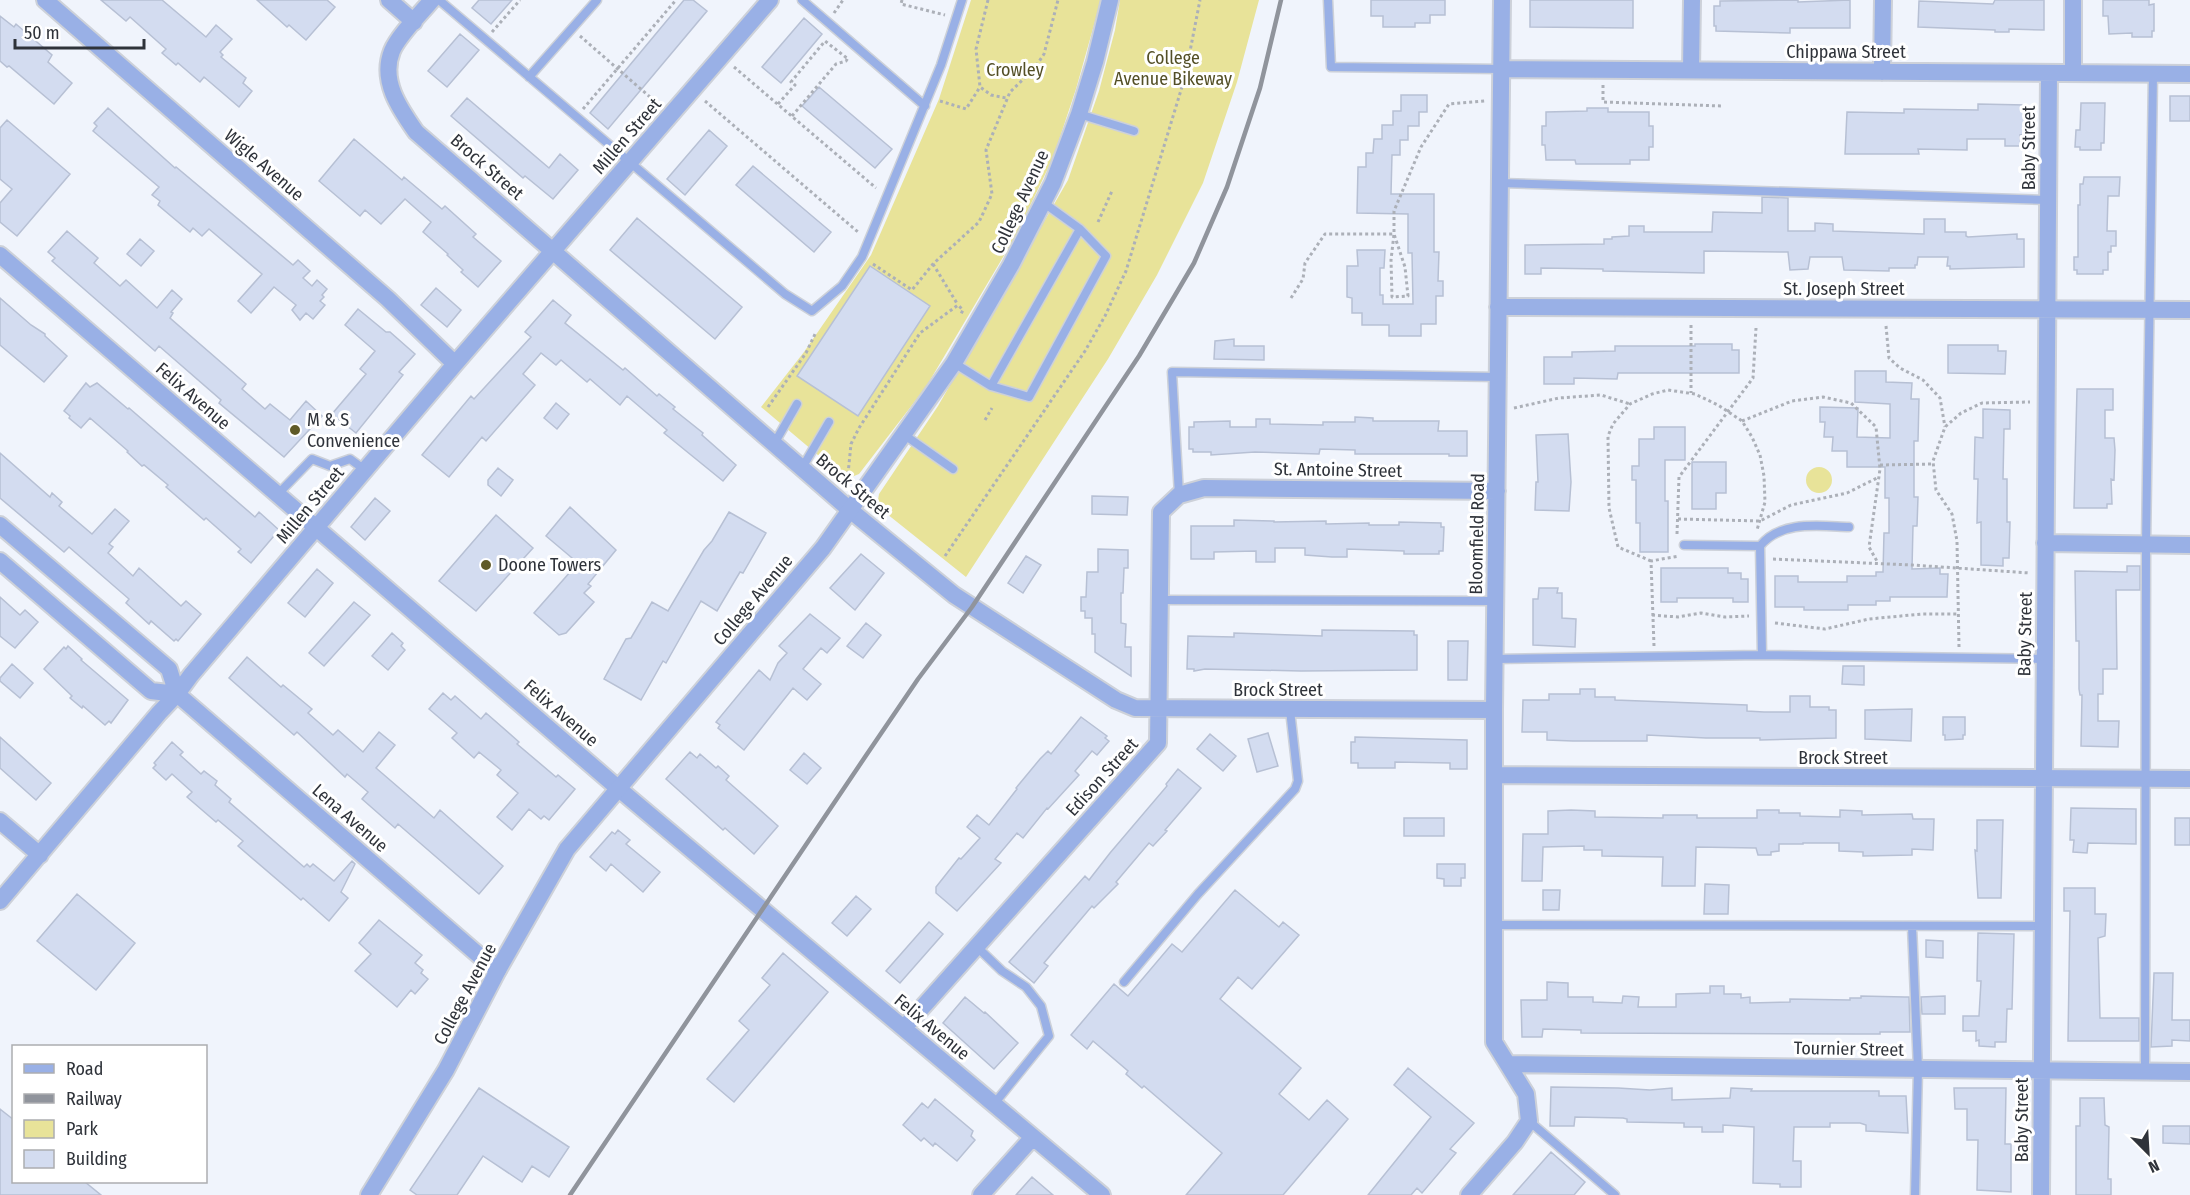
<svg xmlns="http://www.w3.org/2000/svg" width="2190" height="1195" viewBox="0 0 2190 1195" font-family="'Fira Sans Condensed',sans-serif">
<rect width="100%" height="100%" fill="#f0f4fc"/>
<path fill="#e8e399" d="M971,0H1101L1076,89L1053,158L1015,237L926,387L859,474L849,478L838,472L761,407L804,352L871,255L939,99Z
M1120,0H1259L1237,82L1203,183L1157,275L1108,359L966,577L877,506L879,494L938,406L1068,180L1099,91L1115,30Z
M1806 480a13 13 0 1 1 26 0a13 13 0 1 1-26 0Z"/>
<path fill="#d3dcf0" stroke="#b7c0d4" stroke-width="1.5" d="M101,0H162L206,37L216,25L232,39L220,52L223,55L221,57L246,78L243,83L252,91L239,107L204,77L200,82L178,63L176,65L162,53L166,49L130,17L126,21Z
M257,0H327L335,7L306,40L289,25L287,27Z
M479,0H512L491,24L472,8Z
M684,0H693L707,11L608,129L590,113Z
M1371,0H1445V15H1430V23H1415V27H1383V16H1371Z
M1530,0H1633V28L1530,27Z
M1798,0V2L1850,0V28H1790V33L1716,31V26H1714V6H1720V1Z
M1995,0H2044V30L2009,29V32H1995V30L1918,27L1919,1L1993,4Z
M2103,0H2149V5L2154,4V31H2152V37H2132V33L2109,34L2108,16H2103Z
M0,16L14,27L16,24L52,55L48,62L72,83L54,104L9,66L7,67L0,61Z
M804,18L822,34L781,83L762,67Z
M460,34L479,50L447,87L428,71Z
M819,87L892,149L875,168L802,106Z
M1401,95H1427V112H1419V126H1408V140H1400V155H1392L1391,194H1434V252H1439L1438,281H1443V296H1436V324H1421V336H1389V325H1362V313H1352V298L1347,297V266H1358L1357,250H1385L1384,268H1380V295H1383V304H1413L1412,253H1408V214L1357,213L1358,167H1366V153H1373L1374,139H1382V125H1393V111H1401Z
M2170,96H2190V121H2170Z
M467,98L549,168L560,154L578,170L553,199L525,176L523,178L451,116Z
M2081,103H2105L2104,143H2101V150H2080V147H2075L2076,130H2080Z
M1978,104L2025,105V109H2027L2026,134L2020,135L2021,146H2005V139H1967V150L1918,149L1919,154H1845L1847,112L1904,113V109L1978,110Z
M108,108L175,168L176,167L293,265L298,260L310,271L303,278L312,286L317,280L327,289L322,295L324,297L320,301L325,305L313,319L306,313L300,320L292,310L296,305L274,287L251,313L238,301L262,274L209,229L202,236L193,228L190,232L158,205L160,201L152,195L159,187L93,131L97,126L94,123Z
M1587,108H1608V112H1649V126H1653V147H1649V160H1630V164H1576L1575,160H1546L1545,145H1542V126H1546V112L1587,111Z
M7,120L70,174L17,236L0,222V203L12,189L0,179V128Z
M709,130L727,146L685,195L667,179Z
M354,139L402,180L404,177L442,209L445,206L476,234L473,237L501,261L478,287L461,272L463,270L447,255L448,254L423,232L431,222L405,199L381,224L365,210L360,216L319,181Z
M753,166L831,232L814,252L736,185Z
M2084,177H2120L2119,196H2108L2107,231H2116V246H2111V252H2108V270H2103V274H2077V270H2074V257H2078V205H2080V184H2083Z
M1762,197L1788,198V231H1815V223L1833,224V231L1924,234V219H1945V232H1966V236L1968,237L2017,234V239H2024V267L1950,269V266H1947L1948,257H1918L1917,265H1915V268H1889V271L1844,270L1842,257H1810L1808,269L1790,270L1788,252L1704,251V273L1603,271V269L1541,268V274H1525V245L1604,244V239H1612V237L1629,236V226H1644V232H1712L1713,212L1762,213Z
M637,218L742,307L715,339L610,250Z
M67,231L98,258L94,263L120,286L126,280L157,308L172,290L182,299L171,312L173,313L170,318L246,384L242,389L265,409L270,404L290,420L306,401L322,416L284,457L219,403L221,400L159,346L155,351L52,261L55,258L48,252Z
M140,239L154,251L141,266L127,254Z
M870,266L930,306L858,416L797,376Z
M436,288L461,310L447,327L421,305Z
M0,298L31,325L45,334V336L67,356L44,382L0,345Z
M553,300L571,315L565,323L623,370L625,368L657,396L659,394L675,407L673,409L703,433L702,435L736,465L723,481L664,433L667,430L627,396L620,405L590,379L587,382L561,360L556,365L541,353L523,374L535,385L486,441L482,437L449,477L422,455L471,396L474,399L531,337L525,332Z
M358,309L386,332H390L415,354L399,372L403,375L356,433L332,414L366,374L360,369L375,351L345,325Z
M1234,339V346H1264V360L1214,359L1215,341Z
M1695,344H1732V350H1739V373H1618L1617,379L1574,378V384H1544V357H1572V352L1615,351V346H1695Z
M1948,345H1998V351H2006L2005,374L1948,373Z
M1855,371H1886V382L1912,383L1911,399H1919L1918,441H1914V497H1918L1917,526H1913L1912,569L1940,568V574H1948L1947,597H1890V601H1876V605H1848V610H1804V607H1775V576H1798V582H1847V576H1876V572H1883L1884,533H1889V498H1885V467H1847V451H1832L1833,437H1824L1825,422H1820V407L1858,408L1857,437L1890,438V404L1855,402Z
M86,383L90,387L97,383L128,409L129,408L255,517L259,512L279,530L251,563L238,552L241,549L206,518L204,520L166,487L168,485L144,465L142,466L127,452L128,451L90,418L81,428L69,418L70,416L64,411Z
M2077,389H2113V410H2105V438H2114L2115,450L2114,480L2111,479L2112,504H2107V508H2074Z
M556,403L569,414L557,429L544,418Z
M1983,409L2010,410V429H2004L2003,479H2007V522H2010L2009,558H2003V566L1981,565V522L1977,523L1978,479H1974L1975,437L1983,438Z
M1355,417L1373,418V421H1439L1438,431H1467V456H1449V454H1355V450L1320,449L1319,454L1255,452L1211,455V452H1193V449H1189V427H1194V422L1230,421V427H1256V419H1270V424L1323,425V422H1355Z
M1654,427H1685V460H1665V501H1668V552H1640V523H1636V480H1632V466H1639V439H1654Z
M1568,434L1571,482L1569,511L1535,510L1536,482H1538L1536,435Z
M0,453L50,497L52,493L62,502L59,506L92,534L115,509L129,521L109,544L113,547L108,553L133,576L139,568L181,606L186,601L201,614L178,641L176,639L174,641L151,621L149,624L126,603L129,599L69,547L64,552L0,498Z
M1692,462H1726V493H1716V509H1692Z
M498,468L513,480L501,496L488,485V480Z
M1092,496L1128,497L1127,515L1092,514Z
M375,498L390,511L365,540L351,527Z
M570,507L616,550L588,584L591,586L584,593L594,602L566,633L559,635L534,613L578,563L546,536Z
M729,512L766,533L743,573L740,572L717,611L701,601L666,663L663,661L641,700L604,679L626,639L631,638L652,602L668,611L704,550L712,541Z
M496,515L533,548L476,611L439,581Z
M1234,520L1274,521V522L1326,521V524L1369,523V525H1399V522L1441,523V527H1444L1443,551H1439V554H1404V551L1347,549V557H1332L1305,555V548H1275V562H1256V551L1214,552V559H1191V526H1234Z
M1098,549L1128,550V568H1124L1123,593H1121V623L1126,624L1125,647H1131V676L1095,652V634H1092V618H1085V611H1081V597H1086L1087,572H1098Z
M861,554L884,573L855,610L830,588Z
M1026,556L1041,565L1023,593L1008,583Z
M2127,566H2140V590H2116L2117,669H2103V694H2098V721H2119L2118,747L2081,746L2082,695H2080L2079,689V641H2076L2075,571L2127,572Z
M1661,568H1728V573H1741V579H1748V602H1733V598H1677V602H1661Z
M317,569L333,583L305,617L288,603Z
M1539,588H1558L1557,593H1562V618L1576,619L1575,647L1533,645V599H1538Z
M0,597L20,615L25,610L38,622L15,648L0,636Z
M354,602L370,615L324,666L309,653Z
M810,614L840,638L827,653L821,648L803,669L821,684L807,700L793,688L744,750L718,728L720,725L716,722L759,670L770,680L778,663L787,653L779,646Z
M866,623L881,635L863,658L847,646Z
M1322,630L1414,631V635H1417V670L1301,671L1205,669L1194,671V669H1187L1188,636L1234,637V633L1322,636Z
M392,633L403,643L401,646L405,650L388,670L372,656Z
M1448,641H1468L1467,680H1448Z
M68,646L82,659L81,660L128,700L111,723L109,721L105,725L83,706L82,708L70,698L72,696L44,669L64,647L66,649Z
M247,657L281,687L283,685L312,709L308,713L333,735L338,730L363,752L379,732L395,745L376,768L434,818L440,810L503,866L479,894L398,824L395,828L362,799L368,792L347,774L345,777L297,732L294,735L229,678Z
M12,664L33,683L20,698L0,681V678Z
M1843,666H1864V685L1842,684Z
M1580,689H1595V697H1615V700L1747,705V711L1764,712H1790V696H1810V707H1829V710H1836V738L1760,740V738H1706L1647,735V741H1573L1547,740V732H1522L1523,700H1549V694H1580Z
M443,693L451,700L455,696L481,719L486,713L519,742L517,744L556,777L558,775L575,789L549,820L544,816L541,819L529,809L512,830L497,817L518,793L497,775L501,770L479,752L474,758L452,738L457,733L429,709Z
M1912,709L1911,741L1865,739V710Z
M1081,717L1107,736L1105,738L1109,741L1097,755L1092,751L1075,771L1079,775L1048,809L1047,808L1023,838L1017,833L995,859L1001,863L957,911L936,893V887L959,858L961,859L980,838L967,827L977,815L989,825L1017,789L1016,788L1040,759L1048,751L1051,754Z
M1943,717H1965V735H1963V739L1945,740V735H1943Z
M1268,733L1278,766L1257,772L1248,739Z
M1210,734L1236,756L1223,771L1197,749Z
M0,737L51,783L36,800L0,768Z
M1355,737L1467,740V769H1450V763L1395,762V768H1358V763H1351V742H1355Z
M172,742L183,752L180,755L201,774L204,771L217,781L215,785L231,799L229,802L304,867L307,864L310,867L313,864L334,881L352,861L355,864L341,892L348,898L329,921L303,898L301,900L238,846L243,841L218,820L216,822L187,797L192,792L172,774L166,780L153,768L156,765L154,763Z
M690,752L697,758L700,754L716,768L718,766L729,776L726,780L778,826L754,854L725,828L723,830L666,779Z
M804,753L821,768L807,784L790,770Z
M1178,769L1201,788L1165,830L1167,831L1153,846L1149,843L1116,882L1118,884L1094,908L1092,906L1044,963L1048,966L1034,983L1009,962L1085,876L1089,880L1110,853L1167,786L1166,784Z
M2071,808L2136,809V844L2088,843L2087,853L2073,852L2074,840H2070Z
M1571,810L1595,811V817L1663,818V815H1697V818H1757V810H1779V813H1800V816L1840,817V810L1862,811V815L1912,814L1913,819H1934L1933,850L1912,849V855L1863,856V852L1839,851V843H1803V844H1779V851L1771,852V855H1758L1756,848L1696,847L1695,886H1662L1663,857L1602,856V850H1584V846L1543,847L1542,881H1522L1523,834H1548V811Z
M1404,818H1444V836H1404Z
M2175,818H2190V845H2175Z
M1977,820H2003L2001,898H1978L1975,850L1977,851Z
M618,830L630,840L626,844L660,872L643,892L611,864L606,871L590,857L612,832L615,834Z
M1437,864H1465V878H1461V886H1444V879L1437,878Z
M1705,884L1729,885L1728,914H1704Z
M2064,888H2095V914H2106L2105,936L2098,938L2100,1018H2139V1041H2068L2070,911H2064Z
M1235,890L1279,927L1283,922L1299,935L1252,989L1238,977L1220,999L1301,1068L1279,1094L1309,1120L1327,1100L1348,1119L1283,1195H1186L1222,1153L1144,1086L1142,1088L1126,1074L1128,1071L1093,1041L1087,1049L1071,1035L1114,984L1128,996L1172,944L1182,952Z
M1543,890H1560L1559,910H1543Z
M77,894L135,943L96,990L37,941Z
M856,896L871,909L847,936L832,923Z
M379,920L422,955L415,963L423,970L421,973L428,979L415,994L411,990L397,1007L355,971L371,954L359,943Z
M929,922L943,934L900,983L886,971Z
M1978,933L2014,934L2012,1009H2007L2006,1042H1995V1047L1979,1046V1040L1976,1041V1031H1963V1016H1979L1981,981H1977Z
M1926,940L1943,941V958L1926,957Z
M783,953L828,992L734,1102L707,1079L749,1030L739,1021L770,985L762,978Z
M2154,973H2173L2172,1020H2190V1041L2172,1040V1046L2151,1047Z
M1547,982L1568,983V997H1593V1002L1622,1003L1623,996L1639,997L1638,1007H1676V994L1710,993V986H1724V994H1741V998L1750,997V1003L1790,1002V999L1850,1000V998H1861V996L1905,997H1909L1910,1032H1880V1034H1858L1581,1033V1030L1543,1029L1542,1037H1522L1521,1000H1547Z
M1945,996V1014H1922L1921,997Z
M965,997L984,1013L985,1012L1018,1043L994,1069L943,1023Z
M1408,1068L1474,1123L1450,1149L1456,1153L1422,1193L1417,1188L1411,1195H1368L1431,1117L1394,1085Z
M1551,1087L1618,1088L1650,1090L1672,1088V1100L1730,1098L1731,1088L1752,1089L1751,1091H1879V1096H1906L1908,1133L1866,1131V1125L1860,1123H1830V1127H1794L1793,1161H1801V1187H1780V1184L1753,1183L1754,1127L1723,1125V1132H1702V1127H1684V1123L1627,1122V1119L1623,1118L1575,1117L1574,1126H1550Z
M479,1088L569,1147L549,1177L532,1166L522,1182L483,1156L457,1195H417L410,1190Z
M1954,1088H2006L2005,1144H2011V1192L1977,1190L1978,1140H1967V1109H1955Z
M2080,1098H2104L2105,1125L2109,1127L2108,1179H2111V1195H2076V1126H2080Z
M935,1099L973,1131L971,1136L975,1140L957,1161L935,1143L933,1146L924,1138L921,1141L903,1125L922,1103L928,1108Z
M0,1109L14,1120V1182H85L101,1195H0Z
M2163,1126H2190V1144L2163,1143Z
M1551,1152L1585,1182L1574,1195H1513Z
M1032,1177L1053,1195H1016Z"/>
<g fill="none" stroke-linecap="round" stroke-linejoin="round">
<defs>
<path id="service" d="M439,0L785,294L812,311L842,286L862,257L941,65L962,0
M802,0L925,106
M1328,0L1331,67L1501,69
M529,77L597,0
M1079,114L1134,131
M1500,183L2048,200
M954,363L991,386L1080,229L1044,203
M991,386L1029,397L1106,256L1080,229
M903,434L953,469
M774,444L797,404
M802,468L829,422
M278,494L312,459L330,466L350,459L365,470
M1179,495L1172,372L1498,377
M1684,545L1760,546
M1160,600L1496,601
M1762,655L1760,546C1781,520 1819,526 1849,527
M1495,659L1762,655L2044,659
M1494,925L2042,926
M1912,926L1918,1069L1915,1195
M977,947L1002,971L1026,987L1041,1006L1049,1036L994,1104
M1124,982L1198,894L1295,789L1298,781L1290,710
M2145,1071L2146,545L2153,74
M1529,1121L1615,1195"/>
<path id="minor" d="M45,0L388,299L455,364
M389,0L414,22
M432,0C421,13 398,36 392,51C380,81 400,109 416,132L850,510L954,595L1116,700L1135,708L1494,710
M1501,69L2190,74
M1691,70L1692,0
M1882,72L1883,0
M2073,73V0
M0,255L619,789L1102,1195
M1498,307L2190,310
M0,525L169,669L177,694
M2045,543L2190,545
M0,561L151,691L177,694L191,706L482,958L498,970
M1495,775L2190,779
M0,821L40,855
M0,901L159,713L177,694L191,675L455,364L770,0
M904,1028L1158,743L1161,512L1179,495L1204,488L1497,491
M1508,1064L2190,1072
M981,1195L1033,1137
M1469,1195L1515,1142L1529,1121L1526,1094L1494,1042V710L1502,0
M2041,1195L2049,73"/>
<path id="tertiary" d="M369,1195L446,1070L498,970L567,849L823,548L954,363L1011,265L1053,183L1079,114L1095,62L1110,0"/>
</defs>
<use href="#service" stroke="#cdd1d9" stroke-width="11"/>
<use href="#minor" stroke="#cdd1d9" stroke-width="20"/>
<use href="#tertiary" stroke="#cdd1d9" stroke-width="20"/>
<path stroke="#acb0b8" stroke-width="3" stroke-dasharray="3 3" stroke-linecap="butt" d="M902,0L901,4L945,15
M988,0L976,49L980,87L991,95L1006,98
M834,13L843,0
M492,32L520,0
M580,36L658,104
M734,67L876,188
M1603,85V102L1722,106
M705,101L858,232
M940,101L966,109L980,87
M778,104L795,85L791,82L825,41L848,59
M583,109L676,0
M792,116L836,64L846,61L848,58
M1098,222L1112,191
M873,264L912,290L933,264L979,222L992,194L986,150L1010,92L1034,69L1044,54L1058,0
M933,264L958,305
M1291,298L1303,279L1305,263L1325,234H1394L1405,267L1408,296L1392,297L1391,260L1394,234V211L1421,147L1449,104L1485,101
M1691,325V393
M1886,326L1889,358L1900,368L1923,380L1940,398L1945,427
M768,407L806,353L816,332
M1514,408L1559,398L1601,395L1630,404
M985,420L992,408
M1742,421L1792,401L1823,397L1851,403L1876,427L1880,469L1869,547L1878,563
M1880,465L1933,464
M848,474L851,444L859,428L920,333L958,305L963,310L960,316
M1678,519L1760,521L1791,505L1847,493L1879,477
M1677,534L1679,477L1753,378L1756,328
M945,556L1085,351L1105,316L1126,271L1185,77L1200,0
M1773,559L1912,565L2030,573
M1651,561L1618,547L1609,508L1608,436L1613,424L1630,404L1652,394L1668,390L1695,394L1718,405L1742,421L1752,437L1760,455L1764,476L1765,502L1757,530
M1652,615L1678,617L1701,613L1725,617L1749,616
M1775,623L1825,629L1869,619L1922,614H1958
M1654,646L1651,561L1679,556
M1959,647L1957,541L1952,514L1936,490L1933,461L1945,427L1961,413L1982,403L2030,402"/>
<use href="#service" stroke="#99b0e6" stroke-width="8"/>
<use href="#minor" stroke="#99b0e6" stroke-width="16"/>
<use href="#tertiary" stroke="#99b0e6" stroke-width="16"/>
<path stroke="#90949c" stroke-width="4.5" d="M570,1195L865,757L918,679L972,607L1139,356L1174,297L1194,263L1227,187L1260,88L1281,0"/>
</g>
<g fill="#5f5a27" stroke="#fff" stroke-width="2">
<circle cx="295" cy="430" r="6"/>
<circle cx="486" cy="565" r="6"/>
</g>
<g text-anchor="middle" stroke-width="6" stroke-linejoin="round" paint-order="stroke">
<g font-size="18" fill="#2f333a" stroke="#fff">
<text x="1846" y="58">Chippawa Street</text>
<text transform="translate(627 136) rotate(-49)" y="6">Millen Street</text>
<text transform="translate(2029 148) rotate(-90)" y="6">Baby Street</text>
<text transform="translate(264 165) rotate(41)" y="6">Wigle Avenue</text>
<text transform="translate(487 167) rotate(41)" y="6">Brock Street</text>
<text transform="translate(1020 202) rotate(-65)" y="6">College Avenue</text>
<text x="1844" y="295">St. Joseph Street</text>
<text transform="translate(193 396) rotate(41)" y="6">Felix Avenue</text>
<text transform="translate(1338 470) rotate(1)" y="6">St. Antoine Street</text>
<text transform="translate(853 486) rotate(40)" y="6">Brock Street</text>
<text transform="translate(310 505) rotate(-50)" y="6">Millen Street</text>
<text transform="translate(1477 534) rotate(-89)" y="6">Bloomfield Road</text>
<text transform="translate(753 600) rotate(-50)" y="6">College Avenue</text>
<text transform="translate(2025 634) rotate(-89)" y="6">Baby Street</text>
<text x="1278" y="696">Brock Street</text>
<text transform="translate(561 713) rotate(41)" y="6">Felix Avenue</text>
<text x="1843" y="764">Brock Street</text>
<text transform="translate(1102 777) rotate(-48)" y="6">Edison Street</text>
<text transform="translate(350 818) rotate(41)" y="6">Lena Avenue</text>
<text transform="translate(465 994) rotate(-62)" y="6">College Avenue</text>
<text transform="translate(932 1027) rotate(40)" y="6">Felix Avenue</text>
<text transform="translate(1849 1049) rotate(1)" y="6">Tournier Street</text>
<text transform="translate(2022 1120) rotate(-90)" y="6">Baby Street</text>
</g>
<g font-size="18" fill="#534f26" stroke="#fff">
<text x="1173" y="64">College<tspan x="1173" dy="21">Avenue Bikeway</tspan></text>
<text x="1015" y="76">Crowley</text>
</g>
<g font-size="18" fill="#2f333a" stroke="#fff" text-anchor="start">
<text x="307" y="426">M &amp; S<tspan x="307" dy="21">Convenience</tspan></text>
<text x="498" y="571">Doone Towers</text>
</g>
</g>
<rect x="12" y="1045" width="195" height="138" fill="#ffffff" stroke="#acadb0" stroke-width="1.5"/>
<rect x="24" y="1064" width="30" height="9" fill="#99b0e6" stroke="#acadb0" stroke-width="1.5"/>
<text x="66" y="1075" font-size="18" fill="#2f333a">Road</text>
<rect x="24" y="1094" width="30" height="9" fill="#90949c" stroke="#acadb0" stroke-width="1.5"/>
<text x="66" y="1105" font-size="18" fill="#2f333a">Railway</text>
<rect x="24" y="1120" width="30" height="18" fill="#e8e399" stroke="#acadb0" stroke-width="1.5"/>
<text x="66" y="1135" font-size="18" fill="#2f333a">Park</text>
<rect x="24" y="1150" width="30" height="18" fill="#d3dcf0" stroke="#acadb0" stroke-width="1.5"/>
<text x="66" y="1165" font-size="18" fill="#2f333a">Building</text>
<g transform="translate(2148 1153) rotate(156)" stroke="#ffffff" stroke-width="4.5" paint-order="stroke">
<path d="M0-4.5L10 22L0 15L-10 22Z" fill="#2f333a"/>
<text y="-9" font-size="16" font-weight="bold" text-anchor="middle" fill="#2f333a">N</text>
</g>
<path d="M15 39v9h129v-9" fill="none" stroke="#2f333a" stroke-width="3"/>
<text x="24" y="39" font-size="18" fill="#2f333a" stroke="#ffffff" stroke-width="4.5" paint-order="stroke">50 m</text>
</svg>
